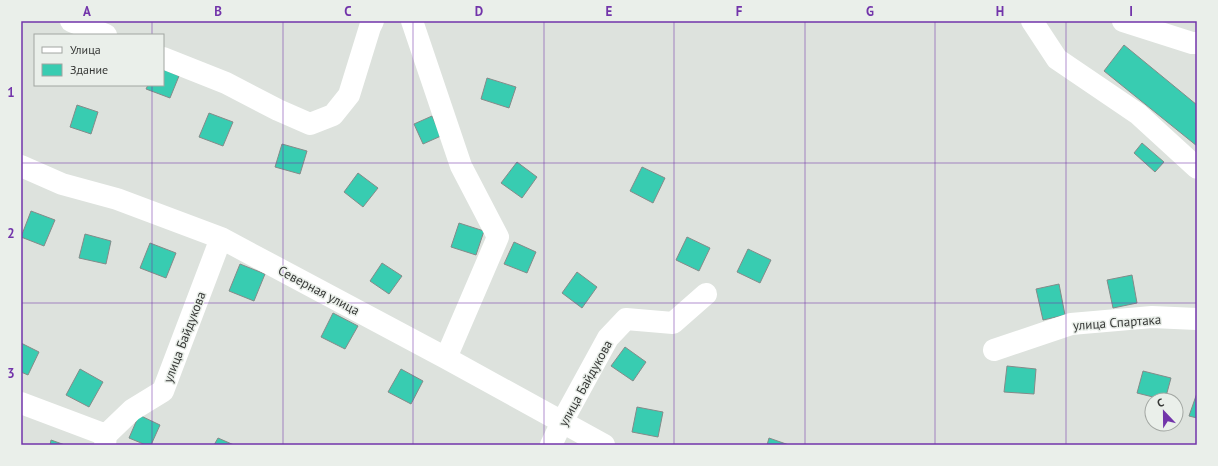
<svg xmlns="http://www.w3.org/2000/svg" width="1218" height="466" viewBox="0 0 1218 466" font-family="'PT Sans',sans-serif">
<rect width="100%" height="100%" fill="#dde2dd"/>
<path fill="#38ccb1" stroke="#848b89" d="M1124,45L1197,105V146L1104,71Z
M163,69L179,76L170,98L146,89L148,85H163Z
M487,78L516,87L509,108L481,99Z
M77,105L98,112L91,134L70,127Z
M209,113L233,122L223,146L199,137Z
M432,116L441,136L423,144L414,124Z
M1142,143L1164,162L1155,172L1134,153Z
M282,144L307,151L300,174L275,167Z
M517,162L537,177L522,198L501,183Z
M642,167L665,178L653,203L630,191Z
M358,173L378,188L363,207L344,192Z
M31,211L55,220L44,246L21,237Z
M459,223L484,231L476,255L451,247Z
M85,234L111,241L106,264L79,258Z
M687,237L710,248L699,271L676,260Z
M514,242L536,252L527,273L504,264Z
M150,243L176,253L166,278L140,268Z
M748,249L771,260L760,283L737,272Z
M382,263L402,276L389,294L370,281Z
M240,264L265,274L254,301L229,291Z
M577,272L597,287L582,308L562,293Z
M1132,275L1137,303L1113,308L1107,280Z
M1059,284L1065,315L1043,320L1036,289Z
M333,313L358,326L345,349L321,337Z
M21,343L39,352L28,375L21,372Z
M625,347L646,362L633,381L611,366Z
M1007,366L1036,369L1034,394L1004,392Z
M80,369L103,382L89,407L66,395Z
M401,369L423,381L411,404L388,392Z
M1143,371L1171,378L1165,400L1137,393Z
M1197,393V418L1189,416Z
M637,407L663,412L658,437L632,432Z
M139,415L160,425L151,445H146L129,438Z
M218,438L234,445H214Z
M769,438L789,445H767Z
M51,440L65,445H50Z"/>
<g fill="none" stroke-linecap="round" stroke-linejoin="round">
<path stroke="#fff" stroke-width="22" d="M71,21L106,35
M412,21L461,166L498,237L446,358
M1032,21L1057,59L1138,114L1197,168
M1123,21L1192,43H1197
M163,58L226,83L278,110L310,124L333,115L349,95L370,27L373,21
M21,166L62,184L117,199L221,238L446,358L604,445
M994,350L1071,324L1152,317L1197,319
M21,403L106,435
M105,445L106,435L132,410L163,391L221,238
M551,445L562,422L608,338L626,319L673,323L706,294"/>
</g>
<path fill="none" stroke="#7234aa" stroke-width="1" stroke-opacity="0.55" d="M152,21V35M283,21V445M413,21V445M544,21V445M674,21V445M805,21V445M935,21V445M1066,21V445M152,85V445M21,163H1197M21,303H1197"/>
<g text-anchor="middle" stroke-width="3" stroke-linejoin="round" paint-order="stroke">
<g font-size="13" fill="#373937" stroke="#eaefea">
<text transform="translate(319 290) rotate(28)" y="5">Северная улица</text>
<text transform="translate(1117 322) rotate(-4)" y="5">улица Спартака</text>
<text transform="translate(184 337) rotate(-69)" y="5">улица Байдукова</text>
<text transform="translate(585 383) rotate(-61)" y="5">улица Байдукова</text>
</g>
</g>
<rect width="1218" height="466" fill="none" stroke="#eaefea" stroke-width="44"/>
<rect x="34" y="34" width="130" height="52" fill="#eaefea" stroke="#a2a6a2"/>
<rect x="42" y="47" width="20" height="6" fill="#ffffff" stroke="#a2a6a2"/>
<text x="70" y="54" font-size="12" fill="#373937">Улица</text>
<rect x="42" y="64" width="20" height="12" fill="#38ccb1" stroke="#a2a6a2"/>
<text x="70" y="74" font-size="12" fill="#373937">Здание</text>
<g transform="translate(1164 412) rotate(338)"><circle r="19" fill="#eaefea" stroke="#a2a6a2"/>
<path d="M0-3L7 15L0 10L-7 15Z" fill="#7234aa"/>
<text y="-6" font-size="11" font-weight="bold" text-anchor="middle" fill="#373937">С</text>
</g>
<rect x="22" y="22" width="1174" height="422" fill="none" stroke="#7234aa" stroke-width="1.5"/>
<g font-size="13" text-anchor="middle" font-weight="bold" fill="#7234aa">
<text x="87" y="16">A</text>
<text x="218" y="16">B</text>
<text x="348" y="16">C</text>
<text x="479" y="16">D</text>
<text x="609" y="16">E</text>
<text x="739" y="16">F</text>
<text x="870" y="16">G</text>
<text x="1000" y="16">H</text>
<text x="1131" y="16">I</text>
<text x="11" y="97">1</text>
<text x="11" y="238">2</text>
<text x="11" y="378">3</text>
</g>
</svg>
